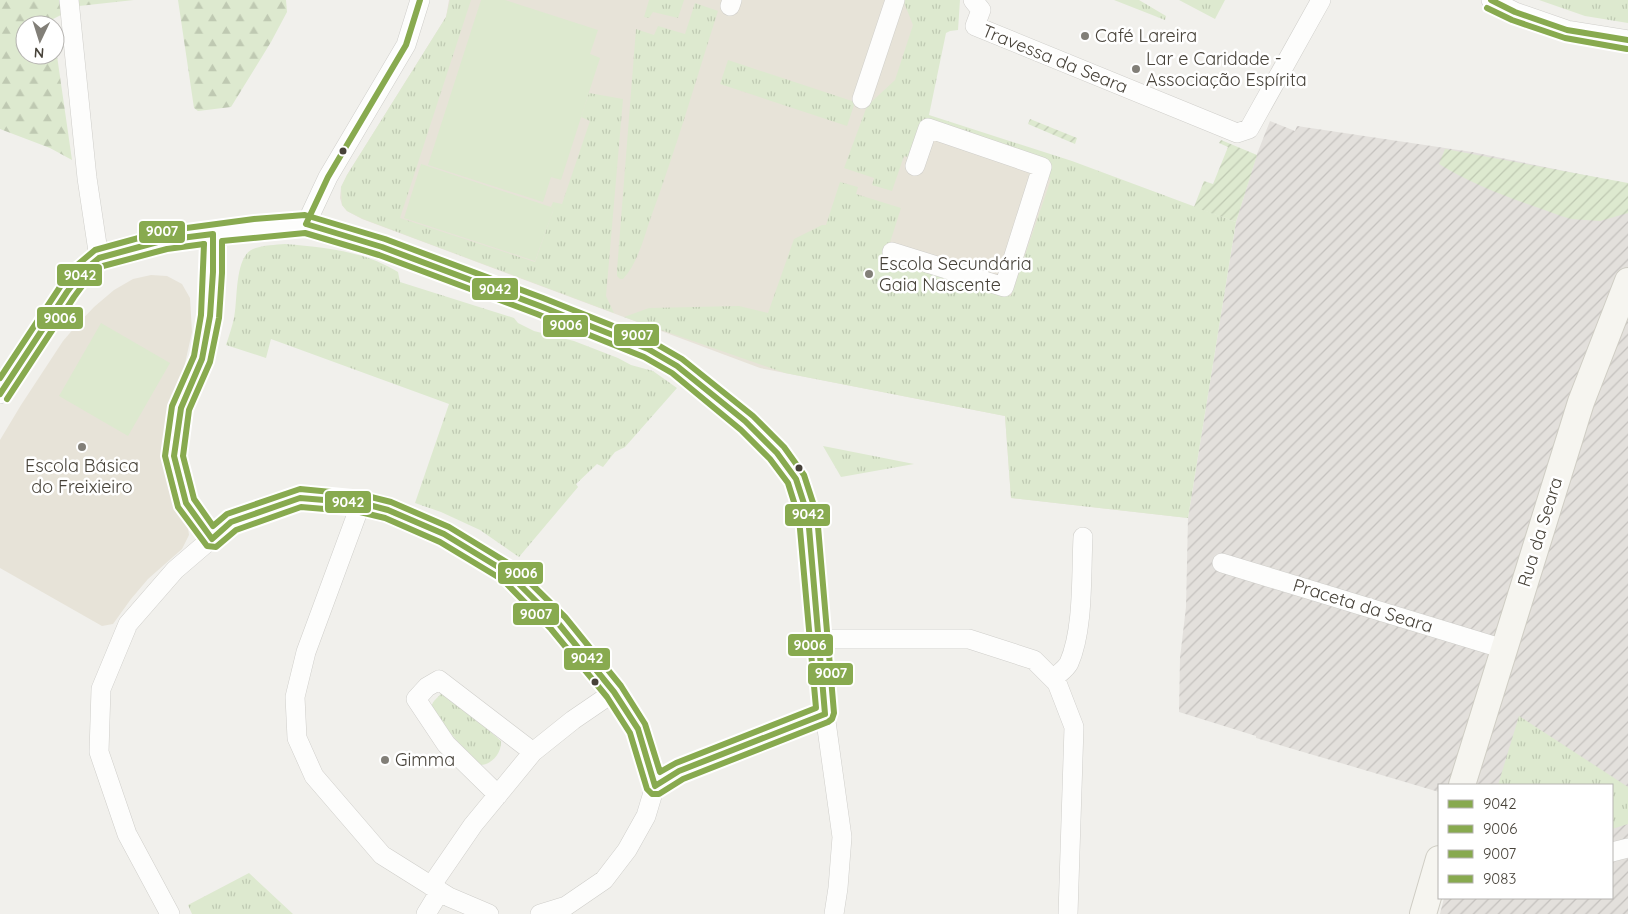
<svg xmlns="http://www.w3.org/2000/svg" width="1628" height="914" viewBox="0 0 1628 914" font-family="Quicksand,sans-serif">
<defs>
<pattern id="industrial-furrows" width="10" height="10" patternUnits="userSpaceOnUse" patternTransform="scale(1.25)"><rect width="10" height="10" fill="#e3e0dc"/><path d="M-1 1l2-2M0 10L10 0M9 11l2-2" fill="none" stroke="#c4c1be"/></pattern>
<pattern id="grass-tufts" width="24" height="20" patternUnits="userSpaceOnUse" patternTransform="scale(1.25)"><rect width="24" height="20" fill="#dde9cf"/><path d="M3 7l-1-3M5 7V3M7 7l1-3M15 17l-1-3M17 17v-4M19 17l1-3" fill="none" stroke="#bfc9b2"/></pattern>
<pattern id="forest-firs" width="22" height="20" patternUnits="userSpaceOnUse" patternTransform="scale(1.25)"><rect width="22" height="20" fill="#dde9cf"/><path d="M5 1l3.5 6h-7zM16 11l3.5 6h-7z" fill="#bfc9b2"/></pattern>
<pattern id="garden-furrows" width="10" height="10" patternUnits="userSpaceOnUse" patternTransform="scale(1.25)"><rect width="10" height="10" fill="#dde9cf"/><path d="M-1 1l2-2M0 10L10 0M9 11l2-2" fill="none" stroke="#bfc9b2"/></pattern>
</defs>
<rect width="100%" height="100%" fill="#f1f0ec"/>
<path fill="url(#industrial-furrows)" d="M1270,121L1295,131L1297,126L1472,152L1628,184V914H1440L1444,898H1612V785H1439V792L1256,738V736L1179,712L1180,658L1186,607L1188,518L1236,222L1257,154Z"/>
<path fill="#e7e3d8" d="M449,0H937L921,121L1069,173L1188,518L1011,498L1005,416L760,368L362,219L347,211L342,205L340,198L341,187L347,175L446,17Z
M151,275L167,276L182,284L190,298L192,332L184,368L174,391L168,412L164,434L163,454L165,475L172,496L188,528L189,535L182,549L148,579L131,599L113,624L102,626L0,568V440L21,405L63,341L75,327L94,307L114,290L133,279Z"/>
<path fill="url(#grass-tufts)" d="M450,0H471L400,218L535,262L554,208L551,207L553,202L562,204L590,121L581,117L589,93L623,99L606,296L614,313L363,219L347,211L342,205L341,187L347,175L446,17Z
M649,0H684L678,18L653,12L649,18L644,17Z
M903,0H960L958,30L950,31L946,33L929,115L1072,161L1236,222L1188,518L1011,498L1005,416L785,373L624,317L649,308L739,306L768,313L794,239L822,225H826L840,182L858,187L856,194L901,208L886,255L1011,296L1051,179L920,135L912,158L904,156L892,191L872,185L874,178L844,168L867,106L895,80L913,25Z
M1114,0H1139L1166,16L1165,20Z
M1179,0H1225L1215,19Z
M1539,0H1628V23L1585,16Z
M695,3L718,11C696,80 676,149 651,217C644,237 638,263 623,279H620L617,276V270L636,29L654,35L658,26L685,34Z
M728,60L855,102L847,126L720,84Z
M285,244C324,247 364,251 398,272L400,282L514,318L518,323L534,331L574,341L618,358L631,365L653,371L677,388L625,447L615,452L603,467L597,464L576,484L578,487L519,557L480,530L441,512L415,503L449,404L271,339L266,358L226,345C229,336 232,327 234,318C238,301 234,257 253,249C263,245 275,245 285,244Z
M823,446L914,464L841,477Z
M441,694H447L501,741C502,753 491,766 479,765L432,713C429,704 435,700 441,694Z
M1519,716L1628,787V824L1612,829V785H1498Z
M249,873L293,914H192L188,905Z"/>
<path fill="url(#forest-firs)" d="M0,0H134L79,6L53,19V25H25V55H55V42L72,160L50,148L0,129Z
M178,0H286L287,12L271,42L231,107L198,111L194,108Z"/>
<path fill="url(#garden-furrows)" d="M1030,119L1077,138L1075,144L1028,124Z
M1221,140L1257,155L1236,222L1194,207L1204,181L1213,184L1228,147L1219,143Z
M1445,149L1628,183V213L1600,221L1571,219L1561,216C1519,201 1478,188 1439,164Z"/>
<path fill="#dde9cf" d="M481,0H505L598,30L590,54L600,58L561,180L551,177L543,202L428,165Z
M421,164L554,208L535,261L404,218Z
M101,323L170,363L128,436L59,396Z"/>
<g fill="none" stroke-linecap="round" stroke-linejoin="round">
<defs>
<path id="street" d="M69,0L87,178L99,258
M973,0L981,10L975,26L1237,133L1249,129L1321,0
M1491,0L1515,12L1567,30L1628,40
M730,6L732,0
M862,99L895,0
M306,224L328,177L406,45L420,0
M892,252L1004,287L1042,167L928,128L915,166
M0,394L67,292L82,272L99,258L165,240L255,228L306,224L382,247L540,306L648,349L677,366L744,419L777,453L796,479L808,516L824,707L842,837L838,888L834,914
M361,503L306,652L295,697L297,738L314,776L382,855L449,897L489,914
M212,539L186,503L174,456L181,408L202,359L210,316L213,272V234
M1222,563L1504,649
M818,639H969L1034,660L1057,683L1074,727L1068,914
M1053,679C1058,674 1066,669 1069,663C1084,629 1081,574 1083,537
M498,795L446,744L416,699L427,687L439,680L533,752
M1612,852L1628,848
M431,886L473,825L533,752L573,720L614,692
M170,914L127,834L99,752L101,689L128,624L175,570L231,522L300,498L361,503L388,510L444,534L508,573L558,623L614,692L638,729L655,786
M426,914L440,891
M540,914L566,906L604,880L627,850L646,816L655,786L679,771L825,714"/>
<path id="secondary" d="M1462,785L1581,402L1628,281
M1423,914L1439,859"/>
</defs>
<use href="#street" stroke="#cfceca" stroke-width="20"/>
<use href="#secondary" stroke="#cfcdc4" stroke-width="28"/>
<use href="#street" stroke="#fdfdfc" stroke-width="19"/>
<use href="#secondary" stroke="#f6f5f0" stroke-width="26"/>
<defs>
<path id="bus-1" d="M1491,0L1515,12L1567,30L1628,40
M306,224L382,247L540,306L648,349L677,366L745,421L777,453L796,479L808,516L825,714
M306,224L328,177L406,45L420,0
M0,394L67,292L82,272L99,258L165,240L213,234
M212,539L231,522L300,498L361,503L388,510L444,534L508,573L558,623L614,692L638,729L655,786
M212,539L186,503L174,456L181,408L202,359L210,316L213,272V234
M655,786L679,771L825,714"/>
<path id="bus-2" d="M305,233L379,255L537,314L644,357L672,373L741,430L770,459L788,483L799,518L816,708L676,763L660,772L645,724L621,686L565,617L513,566L449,527L391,502L363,495L300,489L227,514L213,526L194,499L183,456L189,410L210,362L219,318L222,273V241Z
M7,399L74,297L88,278L103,266L167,249L204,244"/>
<path id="bus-3" d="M0,378L60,287L76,266L95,250L164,231L254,219L305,215L385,239L543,298L651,341L682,359L753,416L784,447L804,475L817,515L834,713L832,719L828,722L683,779L659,794H652L647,789L630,733L607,697L551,629L503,580L440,542L385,518L360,512L301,507L236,530L216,547L207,546L178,507L165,456L172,406L194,356L201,315L204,244"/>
<path id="bus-4" d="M1487,8L1512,20L1565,38L1627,49"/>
</defs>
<use href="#bus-1" stroke="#fff" stroke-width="10"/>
<use href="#bus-2" stroke="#fff" stroke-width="10"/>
<use href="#bus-3" stroke="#fff" stroke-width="10"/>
<use href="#bus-4" stroke="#fff" stroke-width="10"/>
<use href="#bus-1" stroke="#88aa4f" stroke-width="6"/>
<use href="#bus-2" stroke="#88aa4f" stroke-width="6"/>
<use href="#bus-3" stroke="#88aa4f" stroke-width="6"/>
<use href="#bus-4" stroke="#88aa4f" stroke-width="6"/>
</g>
<g fill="#827f78" stroke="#fff" stroke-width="2">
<circle cx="1085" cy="36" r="5"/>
<circle cx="1136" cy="69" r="5"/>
<circle cx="869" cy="274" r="5"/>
<circle cx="82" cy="447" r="5"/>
<circle cx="385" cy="760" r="5"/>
</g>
<g fill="#474239" stroke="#fff" stroke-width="2">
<circle cx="343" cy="151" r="4.5"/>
<circle cx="799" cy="468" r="4.5"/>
<circle cx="595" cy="682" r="4.5"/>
</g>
<g text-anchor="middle" stroke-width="5" stroke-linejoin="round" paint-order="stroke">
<g font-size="18" fill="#474239" stroke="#fff" text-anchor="start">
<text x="1095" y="42">Café Lareira</text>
<text x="1146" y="65">Lar e Caridade -<tspan x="1146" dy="21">Associação Espírita</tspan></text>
<text x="879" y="270">Escola Secundária<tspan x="879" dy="21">Gaia Nascente</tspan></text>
<text x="82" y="472" text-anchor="middle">Escola Básica<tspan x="82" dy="21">do Freixieiro</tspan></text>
<text x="395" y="766">Gimma</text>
</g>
<g font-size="18" fill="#474239" stroke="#fff">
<text transform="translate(1055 59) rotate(22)" y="6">Travessa da Seara</text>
<text transform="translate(1540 532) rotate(-73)" y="6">Rua da Seara</text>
<text transform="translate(1363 606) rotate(17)" y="6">Praceta da Seara</text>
</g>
</g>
<g stroke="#fff" stroke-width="2">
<rect x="138" y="220" width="48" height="24" rx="5" fill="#88aa4f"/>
<rect x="56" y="263" width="47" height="24" rx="5" fill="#88aa4f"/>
<rect x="471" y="277" width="48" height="24" rx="5" fill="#88aa4f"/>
<rect x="36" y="306" width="48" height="24" rx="5" fill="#88aa4f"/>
<rect x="542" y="314" width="47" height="24" rx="5" fill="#88aa4f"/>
<rect x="613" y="323" width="47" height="24" rx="5" fill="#88aa4f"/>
<rect x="324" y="490" width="48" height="24" rx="5" fill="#88aa4f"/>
<rect x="784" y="503" width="47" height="24" rx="5" fill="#88aa4f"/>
<rect x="497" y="561" width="47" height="24" rx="5" fill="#88aa4f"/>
<rect x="512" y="602" width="48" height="24" rx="5" fill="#88aa4f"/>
<rect x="787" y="633" width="47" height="24" rx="5" fill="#88aa4f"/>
<rect x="563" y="647" width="48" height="24" rx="5" fill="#88aa4f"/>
<rect x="807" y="662" width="47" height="24" rx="5" fill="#88aa4f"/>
</g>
<g font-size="14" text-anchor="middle" font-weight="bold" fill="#fff">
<text x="162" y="236">9007</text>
<text x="80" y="280">9042</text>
<text x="495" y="294">9042</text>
<text x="60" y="323">9006</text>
<text x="566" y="330">9006</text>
<text x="637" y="340">9007</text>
<text x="348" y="507">9042</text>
<text x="808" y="519">9042</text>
<text x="521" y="578">9006</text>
<text x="536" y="619">9007</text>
<text x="810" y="650">9006</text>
<text x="587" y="663">9042</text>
<text x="831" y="678">9007</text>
</g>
<rect x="1438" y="784" width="175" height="115" fill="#ffffff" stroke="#b5b3b0"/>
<rect x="1448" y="800" width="25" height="8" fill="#88aa4f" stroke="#b5b3b0"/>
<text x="1483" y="809" font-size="15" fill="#474239">9042</text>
<rect x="1448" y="825" width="25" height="8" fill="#88aa4f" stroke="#b5b3b0"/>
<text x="1483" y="834" font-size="15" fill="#474239">9006</text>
<rect x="1448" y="850" width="25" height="8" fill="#88aa4f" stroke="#b5b3b0"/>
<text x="1483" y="859" font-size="15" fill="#474239">9007</text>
<rect x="1448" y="875" width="25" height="8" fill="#88aa4f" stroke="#b5b3b0"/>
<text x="1483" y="884" font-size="15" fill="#474239">9083</text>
<g transform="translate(40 40) rotate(184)"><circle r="24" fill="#ffffff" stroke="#b5b3b0"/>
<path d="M0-4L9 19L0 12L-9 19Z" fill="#827f78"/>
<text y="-8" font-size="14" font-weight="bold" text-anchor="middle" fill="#474239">N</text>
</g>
</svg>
